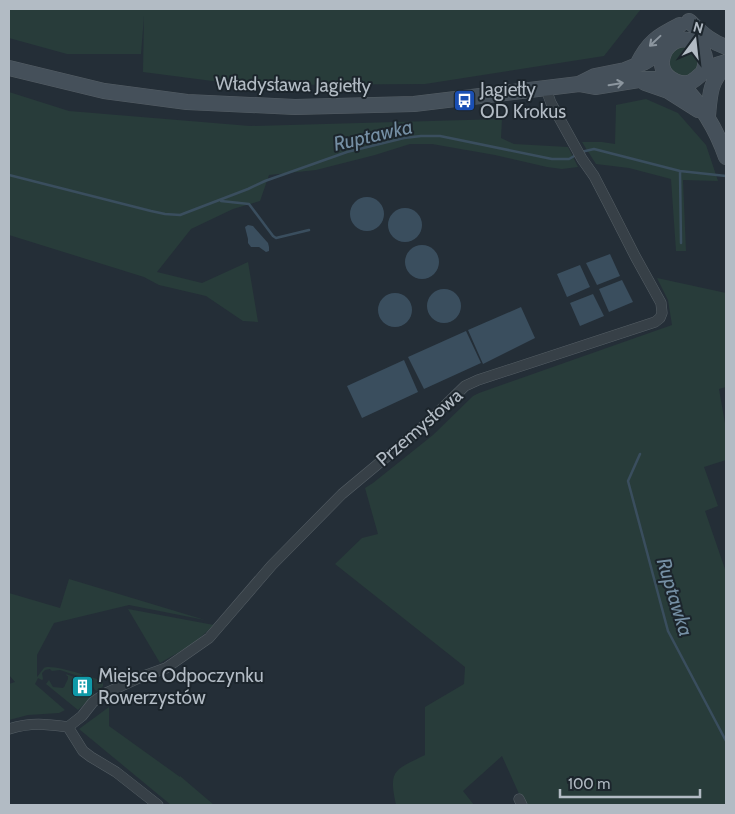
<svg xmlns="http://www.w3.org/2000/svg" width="735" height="814" viewBox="0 0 735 814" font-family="Cabin,sans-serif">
<rect width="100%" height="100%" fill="#242e37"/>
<path fill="#283c3a" d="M9,9H641L604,56L425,84L265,85L228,83L143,72L144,16L141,54H67L9,38Z
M686,47C697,51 698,57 698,67L691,76L682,77L670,70L669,56L676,48Z
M9,92L69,111L250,126L502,119L501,138L514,144L568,147L578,167L562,169L547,167L495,155L432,144H410L375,155L316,170L269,175L260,201L233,209L191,229L157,272L202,283L248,262L258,322L243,321L206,296L159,285L144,277L9,235Z
M646,99L678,113L706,145L718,181L683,180L686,251H676L671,179L629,168L596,164L582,142H602L615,144L616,105Z
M657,278L726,293V387L719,389L726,429V460L704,467L718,506L705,511L726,572V805H524L502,756L463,791L474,805H396C388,769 395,770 425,755V707L464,684L465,667L335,564L362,538L378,534L365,488L373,483L433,435L473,396L479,393L672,325L668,300Z
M69,579L205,620L129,605L54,623L37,655V677C39,675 42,670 44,668C51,663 94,678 103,681V686L98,691L95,690L91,684L92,683L91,680L89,681L85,677V676L82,675L81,677L60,670L52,671L50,669L45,670L42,673L43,679L42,680L38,678L35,684L65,710L59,713L28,715L9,720V684L15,682L9,675V593L60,608Z
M128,609L214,625L193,644L160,663Z
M66,674L77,678C73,681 70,687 73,692L74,691L78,695V696L82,697V695C87,694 89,692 91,688L94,692V695L78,710L46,684L49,680L53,687L63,688L65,686V685L68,679V676H67Z
M109,707V726L180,777V776L214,805H171L79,729Z"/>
<path fill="#3a4e5e" d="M350 214a17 17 0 1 1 34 0a17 17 0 1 1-34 0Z
M388 225a17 17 0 1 1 34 0a17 17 0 1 1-34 0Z
M248,225L253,226L268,243L269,247V251L266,252L259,247H251L248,243V239L245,227Z
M405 262a17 17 0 1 1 34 0a17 17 0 1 1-34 0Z
M610,254L620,276L597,285L586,263Z
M580,265L590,287L567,297L557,274Z
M622,280L633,302L609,312L599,289Z
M427 306a17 17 0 1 1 34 0a17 17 0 1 1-34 0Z
M378 310a17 17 0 1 1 34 0a17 17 0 1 1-34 0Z
M593,294L604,316L580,326L570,303Z
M521,307L535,338L483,364L468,330Z
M466,331L481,363L424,389L408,357Z
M404,360L418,392L362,418L347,386Z"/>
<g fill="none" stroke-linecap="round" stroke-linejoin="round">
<path stroke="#3a4e5e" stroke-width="2.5" d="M581,152L594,149L680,171L726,176
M680,171L681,243
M9,175L151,211L165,214L180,215L248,189L265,181L347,152L404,138L421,136H440L552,159H569L576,155
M221,201L249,204L273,236L276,238L309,230
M640,454L628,481L668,631L726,741"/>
<defs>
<path id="street" d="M68,727L83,751L91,757L116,772L158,805
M9,729C31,722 46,724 68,727L82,716L93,702L106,693L141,677L166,668L209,638L272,565L342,494L426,424L465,386L478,380L655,322L660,318L662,313L661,303L635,256L608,203L594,176L582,159L551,103L546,89
M519,799L522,805"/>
<path id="secondary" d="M689,21C702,33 709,41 726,47
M637,65C648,42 658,36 680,25
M9,68L104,91L187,102L295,107L414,104L579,84L595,87L645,79H671
M703,72C708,61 705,48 694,42C667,29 648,70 675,81C691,88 695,78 705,71C711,66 719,64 726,62
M645,83L668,91L698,110
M680,83C702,105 716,128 726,157
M579,84L595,76L625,70L645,62L666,49
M708,116C710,93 710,82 726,65"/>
</defs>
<use href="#street" stroke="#555e65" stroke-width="11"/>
<use href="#secondary" stroke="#555e65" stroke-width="16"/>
<use href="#street" stroke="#374047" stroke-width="10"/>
<use href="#secondary" stroke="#45505a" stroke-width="15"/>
</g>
<defs><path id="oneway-shaft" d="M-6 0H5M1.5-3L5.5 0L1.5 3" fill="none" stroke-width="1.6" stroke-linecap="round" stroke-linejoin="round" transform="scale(1.25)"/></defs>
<g stroke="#8c969f">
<use href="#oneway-shaft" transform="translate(655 41) rotate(137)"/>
<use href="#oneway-shaft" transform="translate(616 84) rotate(-9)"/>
</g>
<defs>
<symbol id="bus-square" viewBox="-11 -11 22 22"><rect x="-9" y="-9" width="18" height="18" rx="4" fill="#1a4fb4" stroke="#1c252c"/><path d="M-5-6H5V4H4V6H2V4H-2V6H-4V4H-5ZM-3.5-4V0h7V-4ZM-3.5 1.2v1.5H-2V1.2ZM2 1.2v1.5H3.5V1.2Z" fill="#fff"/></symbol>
<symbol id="building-square" viewBox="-11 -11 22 22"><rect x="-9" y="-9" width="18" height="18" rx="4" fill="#0f9aa8" stroke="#1c252c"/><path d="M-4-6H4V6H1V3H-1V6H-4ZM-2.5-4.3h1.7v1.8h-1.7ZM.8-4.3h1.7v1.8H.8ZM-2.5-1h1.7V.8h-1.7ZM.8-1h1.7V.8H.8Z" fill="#fff"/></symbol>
</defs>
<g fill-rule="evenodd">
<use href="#bus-square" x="452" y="88" width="25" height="25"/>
<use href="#building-square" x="70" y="674" width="25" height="25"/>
</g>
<g text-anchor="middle" stroke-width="4" stroke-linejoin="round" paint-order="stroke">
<g font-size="19" fill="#b2bbc4" stroke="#1c252c">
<text transform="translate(293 84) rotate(1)" y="7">Władysława Jagiełły</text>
<text transform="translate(419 427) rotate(-41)" y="7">Przemysłowa</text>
</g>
<g font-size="19" fill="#b2bbc4" stroke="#1c252c" text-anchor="start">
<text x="480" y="96">Jagiełły<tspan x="480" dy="22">OD Krokus</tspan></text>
<text x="98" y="682">Miejsce Odpoczynku<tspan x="98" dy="22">Rowerzystów</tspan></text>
</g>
<g font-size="20" font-style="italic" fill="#758fa4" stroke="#1c252c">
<text transform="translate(373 135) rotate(-13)" y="7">Ruptawka</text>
<text transform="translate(675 597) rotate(73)" y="7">Ruptawka</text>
</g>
</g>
<rect width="735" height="814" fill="none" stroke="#b2bbc4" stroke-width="20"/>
<g transform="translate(695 40) rotate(15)" stroke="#1c252c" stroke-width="4" paint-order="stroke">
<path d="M0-4L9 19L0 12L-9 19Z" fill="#b2bbc4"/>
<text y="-8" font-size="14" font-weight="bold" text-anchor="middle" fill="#b2bbc4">N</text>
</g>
<path d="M560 789v8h140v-8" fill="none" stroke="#b2bbc4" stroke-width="2.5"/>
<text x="568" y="789" font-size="15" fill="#b2bbc4" stroke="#1c252c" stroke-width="4" paint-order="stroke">100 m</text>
</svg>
